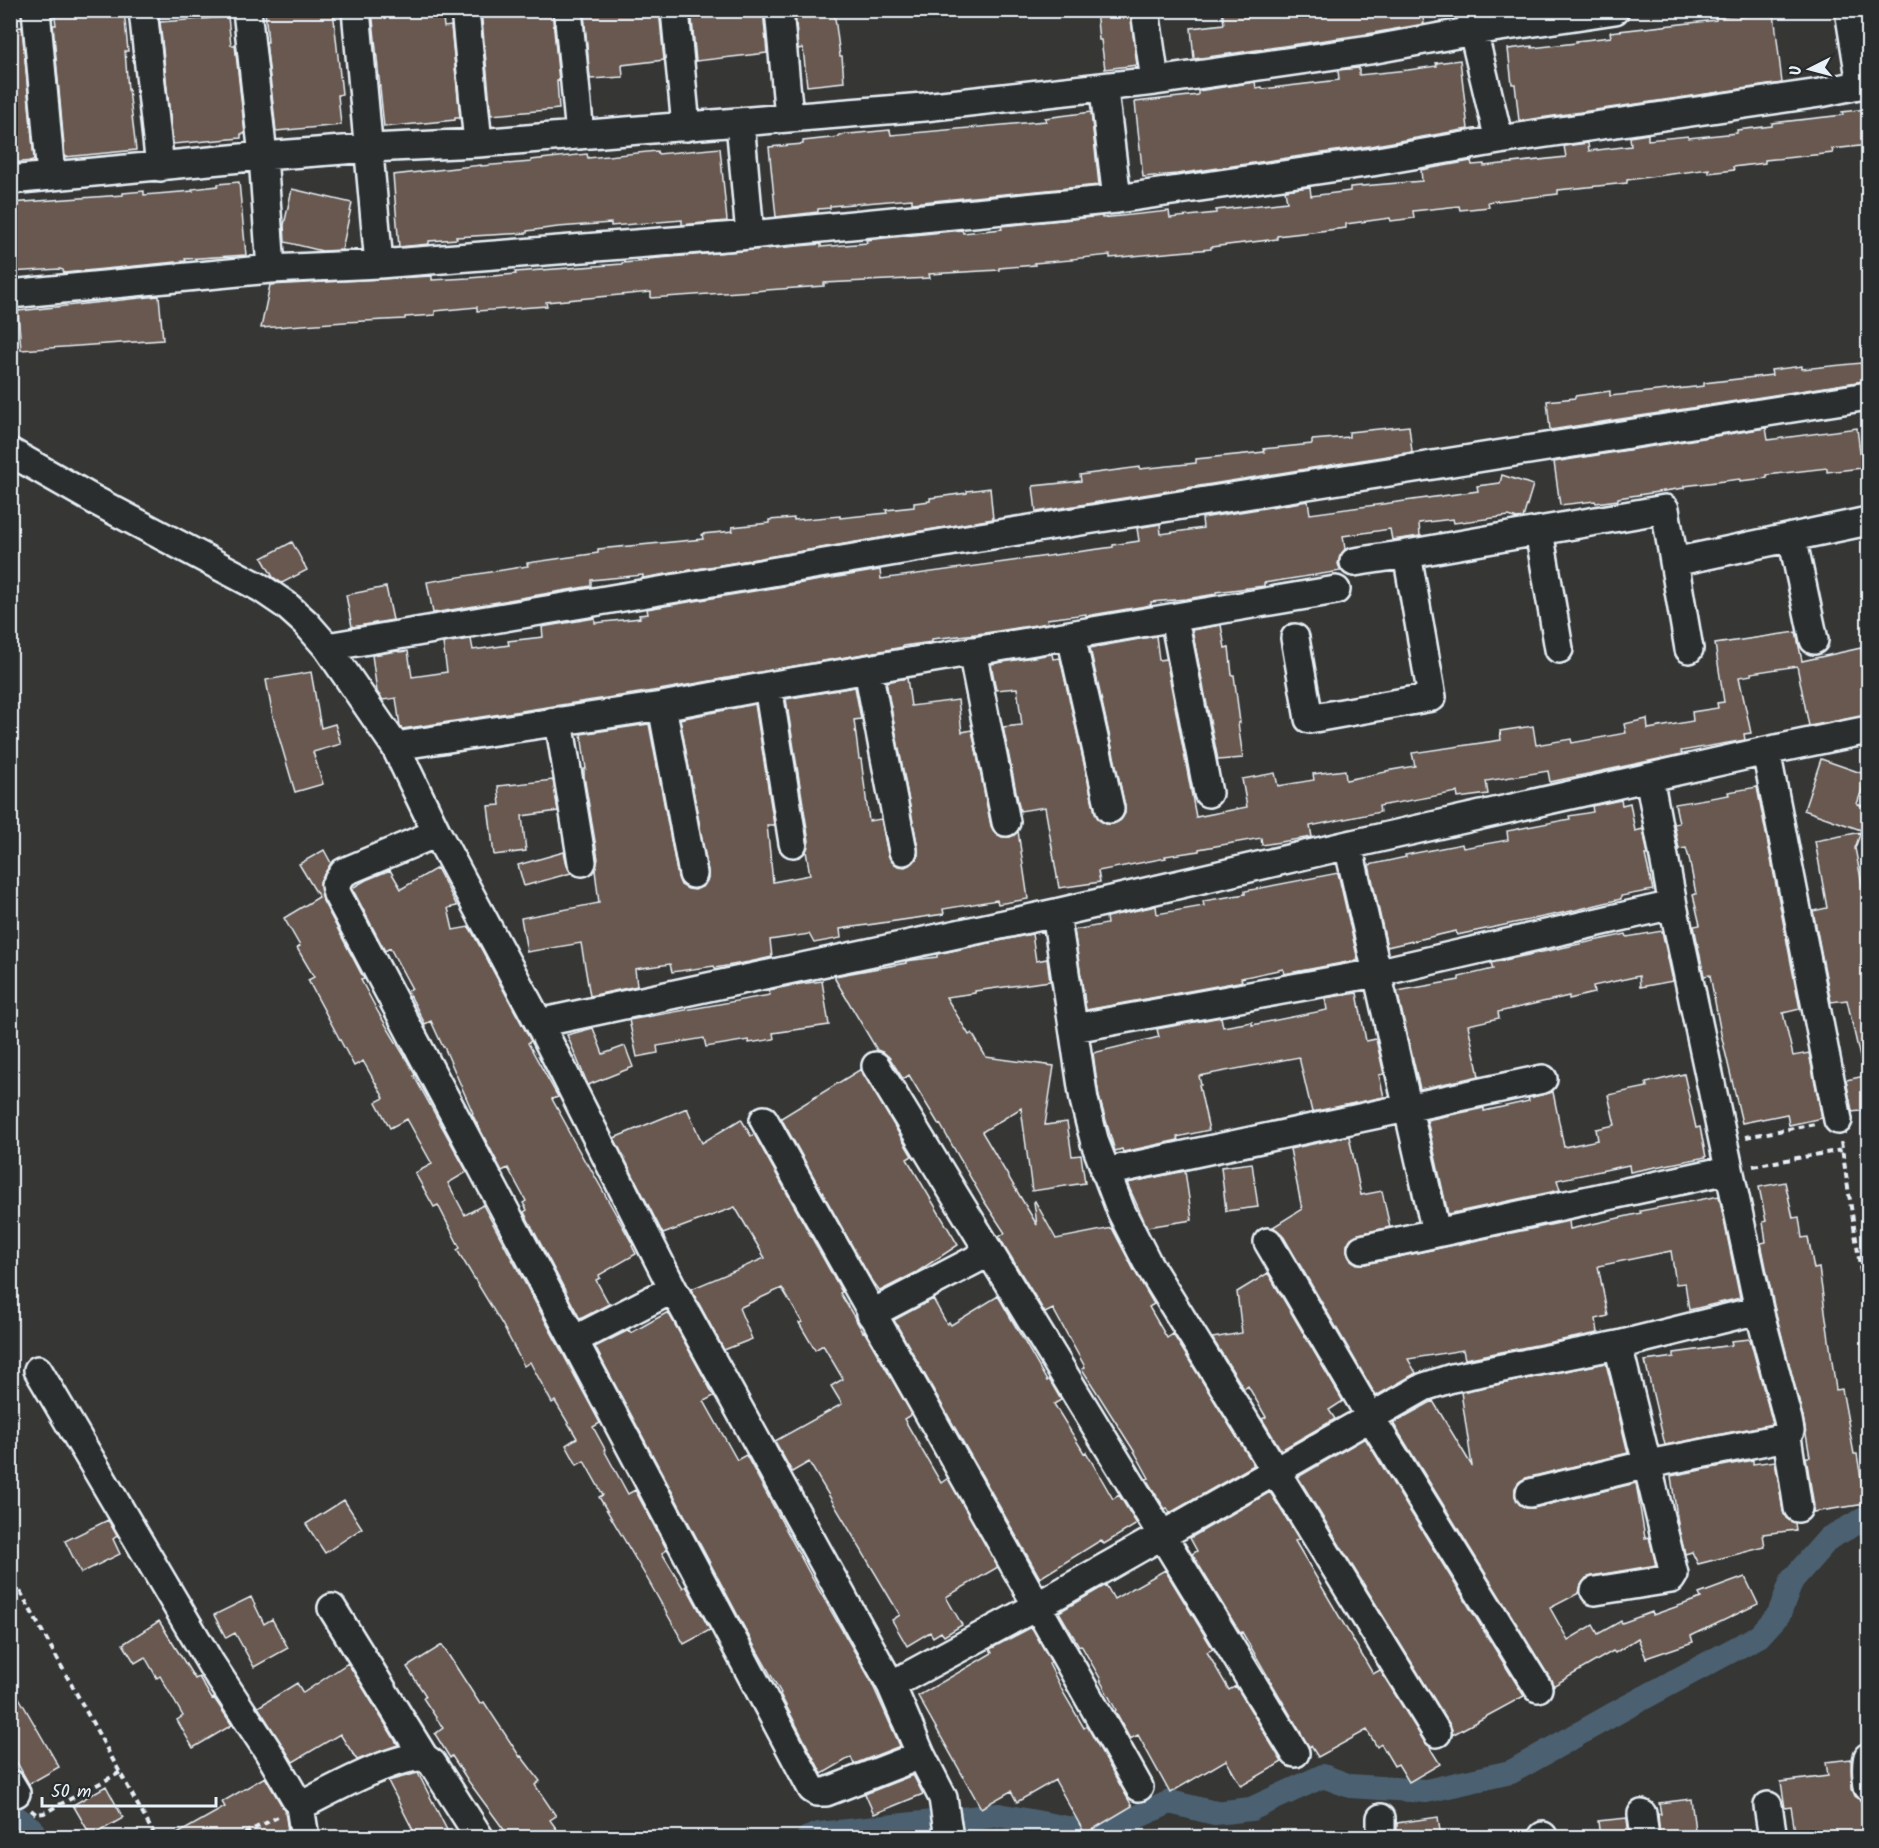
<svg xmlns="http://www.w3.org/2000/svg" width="1879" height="1848" viewBox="0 0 1879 1848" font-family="Kalam,sans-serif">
<rect width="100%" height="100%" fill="#363635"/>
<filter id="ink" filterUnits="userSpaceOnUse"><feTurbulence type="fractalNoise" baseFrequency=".0167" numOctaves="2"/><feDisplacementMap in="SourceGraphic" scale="12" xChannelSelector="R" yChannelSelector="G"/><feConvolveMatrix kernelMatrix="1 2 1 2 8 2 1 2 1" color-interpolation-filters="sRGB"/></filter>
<g filter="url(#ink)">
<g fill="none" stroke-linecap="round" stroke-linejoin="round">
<path stroke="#4b616f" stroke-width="24" d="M10,1813L32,1829L36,1838
M808,1838L819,1834L999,1815L1099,1834L1170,1802L1215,1813L1251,1809L1323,1776L1350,1786L1426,1791L1511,1772L1621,1710L1759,1636L1779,1614L1792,1580L1829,1538L1868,1517"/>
</g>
<path fill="#67584f" stroke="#e8f1f8" stroke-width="1.5" d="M54,10H124L128,51H125L128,90H129L136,150L65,157L53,25H56Z
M265,10H333L342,94L338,95L341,125L276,131L266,42H268Z
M372,10H442L444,27L451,26L460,118H455V120L384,127Z
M481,10H552L559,81H557L559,109L491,115Z
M615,10H659L664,60L622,65L623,77L590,79L584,14Z
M691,10H763L767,53L696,61Z
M795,10H834L840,56H842L844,82L807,86L803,48L798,49Z
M1096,10H1130L1137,65L1105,69L1101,40H1099Z
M1222,10H1247V17L1308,10H1422L1424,24L1367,34L1194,59L1191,28L1224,24Z
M1774,13L1782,83L1519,121L1515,84H1512L1508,49L1532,46V48L1576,43V41L1611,37L1610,32L1716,20V17L1740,14V17Z
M228,17L231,45H235L245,134H241V138L173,144L160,22Z
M22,27L34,159L33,161L10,163V28Z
M1460,60L1468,129L1370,146L1177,174L1143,177L1135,102L1198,95V91L1255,82L1256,88L1262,87L1263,89L1339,80L1338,70L1359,68V75L1408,70L1437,66L1436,63Z
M1866,109L1869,145L1832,149L1833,153L1765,160V163L1733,167L1734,170L1709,173V169L1627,180V183L1558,190V194L1488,202L1489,207L1460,210L1459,206L1413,211L1414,218L1391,221L1390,218L1346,224V228L1277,236V239L1211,247V249L1110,258V255L1071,259L1072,260L1034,263L1035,265L999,268V270L929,274L930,278L824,283V286L651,298V292L546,302L547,306L477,311V307L435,311V315L405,317V319L345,322L261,328L270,285L432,276V280L469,278L516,274L515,272L622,264V263L648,261V259L821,244V247L867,243L866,240L962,230L963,233L1002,229L1001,226L1102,216V218L1169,211L1170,218L1216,213V210L1287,202L1285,190L1310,187L1311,196L1350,191V187L1422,181L1421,170L1471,161L1472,165L1484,164V166L1566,157L1564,146L1588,143L1589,151L1631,146L1630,137L1648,134V140L1688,136V138L1737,133V130L1772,126V123L1843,115L1842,112Z
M1091,112L1099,185L912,203V199L830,206V208L818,209V212L776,217L769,147L803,144V141L839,137V135L890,130L891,135L1046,121L1045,118Z
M720,148L727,221L682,225V220L611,226V223L558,227L527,231V233L456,237L457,239L429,241V244L399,247L393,175L481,165V166L531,162V160L587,154L588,158L657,151L658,154Z
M239,182L246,255L185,259L186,261L64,273L63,270L60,269L10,272V203L123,195V193L144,191V195L193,191L192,189L218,186V184Z
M292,189L352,203L342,250L322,251L285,242L284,225Z
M159,296L163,340L21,350L18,311Z
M1861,363L1863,381L1550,430L1547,401L1575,398V396L1610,391V396L1704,386V383L1772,375L1771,370L1802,366V369Z
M1409,426L1412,452L1036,512L1033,486L1081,481L1080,475L1140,467V469L1196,463V459L1264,452L1263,449L1312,444V440L1349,437V432Z
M1766,428L1768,440L1857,428L1862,468L1827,472V468L1767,475V478L1740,481V479L1684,486V488L1618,498V500L1596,503L1595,501L1560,505L1554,462Z
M1502,475L1533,485L1523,518L1517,519L1509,516L1454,523L1453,519L1419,523L1420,536L1392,540L1390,529L1343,536L1345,549L1340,556L1338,564L1341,571L1264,583V586L1216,592V594L1186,599L1151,602V605L1086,616V614L1047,619L1048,623L985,633L932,639V642L903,646V647L659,690L402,729L400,726L396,698L383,700L377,692L372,655L398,651L399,652L408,651L412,677L447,672L443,643L471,639L473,650L509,645L508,641L543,637L542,627L595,618V623L640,618L639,615L648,614L647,609L880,570L881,579L1113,547V545L1139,541L1137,528L1160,524L1161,534L1203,528L1202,518L1308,501L1310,514L1478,491L1477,486L1500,483Z
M990,488L993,519L643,578V575L591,580V586L433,613L427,582L528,566L527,563L598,553V549L703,539L702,534L733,531L732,527L769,523V520L794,518V520L840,516V518L887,513L886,510L914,507V503L930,501V498L967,493V491Z
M292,542L307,570L282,583L273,577L262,558Z
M386,587L393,620L352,627L346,595Z
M1221,625L1225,648L1229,647L1232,675H1234L1240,723H1238L1243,758L1218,760L1192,630Z
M1796,632L1802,661L1861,648L1869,684V715L1809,726L1797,666L1751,673L1752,675L1739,677L1751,733L1744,734L1745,740L1681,751L1682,754L1550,782L1548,771L1486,781L1488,794L1458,798L1457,792L1379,806L1380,812L1310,826L1312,837L1262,845L1261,838L1199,849V851L1165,856L1166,858L1098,871L1100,882L1059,888L1045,807L1020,811L1003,727L1022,725L1017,688L996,690L991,664L1052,654L1053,659L1060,658L1095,812L1099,820L1106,824H1113L1121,820L1125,813V806L1090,648L1156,636L1159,660L1166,659L1196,817L1247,807L1242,779L1275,773L1278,786L1314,780L1313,774L1345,770L1346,780L1386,772V771L1415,766L1412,753L1501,740L1500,731L1533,726L1536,745L1571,739L1572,743L1626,733L1624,724L1647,719L1648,729L1693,721L1692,712L1718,708L1717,703L1724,702L1715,644Z
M311,672L321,728L335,724L341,744L313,752L323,784L295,792L273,717L266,680Z
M907,678L911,706L958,700L962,732L972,730L991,826L995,833L1002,837H1010L1018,831L1028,899L998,904L997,900L943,909L944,914L840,929L841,938L814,943L809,934L770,940L772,957L749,962L715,968L714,966L672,972L670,964L635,969L637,986L590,996L581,943L527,952L521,918L599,903L595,870L598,859L584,776V769H586L581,734L649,724L678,877L681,885L688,889L695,890L704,886L708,879V871L680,719L755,704L774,825H767L773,882L810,875L806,851L809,841L786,699L855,687L861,719L854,720L859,759H861L869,821L881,819L888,854L892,862L898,866L905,867L913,863L918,857V848L886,682Z
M1821,759L1867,775L1857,804L1868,808L1861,830L1804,810Z
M553,780L558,811L522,816L526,851L494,855L488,806L500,805L498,786Z
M1757,787L1800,1009L1783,1013L1793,1056L1809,1053L1822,1118L1789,1125L1787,1114L1742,1123L1721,1034L1710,975L1704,976L1694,926L1700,925L1693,895L1696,894L1689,858L1686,848L1679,849L1674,824L1679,823L1675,804L1729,795L1728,792Z
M1621,800L1622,805L1630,803L1635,831L1643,829L1648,855H1645L1653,890L1621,896V899L1576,910L1457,935L1456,931L1387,947L1369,865L1406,857L1405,855L1462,844L1463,848L1508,840L1507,831L1570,819L1569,816L1593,812L1592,806Z
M1861,832L1855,848L1869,920V1061L1861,1062L1847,1000L1831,1002L1813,911L1827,908L1815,841Z
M324,850L331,863L320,882L323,901L364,979L361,980L378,1012L411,1067L415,1075L414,1076L467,1172L448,1183L465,1215L483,1205L600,1423L593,1427L605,1449L604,1450L628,1494L635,1490L667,1550L662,1553L683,1588L686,1586L710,1630L684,1644L648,1580L599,1497L603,1495L584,1461L577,1465L566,1445L577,1438L555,1401L552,1403L530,1362L524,1366L502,1324L457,1250L460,1248L438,1205L434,1207L415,1173L432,1164L407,1119L390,1128L376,1102L384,1098L363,1061L354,1066L308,980L314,977L297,948L300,946L284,918L319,897L299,864Z
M564,852L567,865L571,873L524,886L518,865Z
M437,868L457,906L448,908L453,930L469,927L471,930L525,1030L531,1041L528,1043L558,1097L552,1099L568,1128L567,1129L587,1165L588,1164L633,1245L632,1246L636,1254L599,1275L600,1278L596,1280L609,1304L580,1319L524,1212L527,1210L523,1203L526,1201L508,1168L502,1171L472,1114L473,1113L444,1047H443L431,1021L425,1024L408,991L412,989L390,948L385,951L352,888L366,880L390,870L401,889Z
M1338,873L1358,960L1284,974L1283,969L1241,978L1242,981L1238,982L1086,1010L1074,930L1107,924L1106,917L1156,906L1157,914L1204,906L1203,901L1245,894V891Z
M1662,931L1673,981L1640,987L1639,976L1593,986L1594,993L1569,999V996L1498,1012L1499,1018L1468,1025L1479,1076L1420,1089L1397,991L1459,980V977L1493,969L1491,963L1626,934L1627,937Z
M1032,934L1036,961L1047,959L1050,981L975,991V993L946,997L969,1035L972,1033L986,1057L1054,1066L1045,1125L1067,1122L1072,1156L1081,1155L1085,1183L1032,1191L1021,1108L982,1132L1037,1225L1034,1202L1035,1201L1056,1239L1112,1228L1134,1270L1154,1304L1149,1307L1167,1338L1173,1334L1254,1465L1170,1513L1167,1508L1165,1509L1146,1479L1149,1478L1134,1451L1082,1369L1085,1367L1053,1309L1045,1313L999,1237L1005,1233L984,1201L940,1124L939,1125L909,1075L903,1079L889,1057L884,1053L877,1050L835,979V976L906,963V961L937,957V954Z
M822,981L829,1025L773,1033L774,1039L749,1043L748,1040L706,1047L704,1038L657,1046L658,1053L637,1057L629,1020L770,995L769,990L800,984Z
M1357,993L1366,1041L1376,1039L1384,1074L1379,1075L1384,1097L1312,1112L1299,1057L1199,1076L1201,1085H1199L1209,1130L1177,1137L1178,1140L1123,1152L1122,1149L1115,1151L1099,1097L1093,1053L1159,1037L1157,1029L1221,1017L1223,1027L1252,1022V1025L1327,1010L1325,998Z
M593,1028L603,1054L625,1046L633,1067L588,1085L567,1035Z
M861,1069L912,1156L907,1159L958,1245L917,1272L880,1291L869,1276L781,1118Z
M1684,1074L1696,1128L1700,1127L1706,1157L1630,1172L1629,1165L1557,1180L1560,1190L1448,1214L1427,1120L1484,1108V1111L1529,1101L1528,1098L1553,1092L1564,1147L1598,1140L1596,1129L1615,1125L1608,1095L1647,1087L1646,1083Z
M1869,1075V1110L1852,1112L1846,1080Z
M687,1108L702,1143L741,1119L751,1136L754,1134L842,1292L840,1293L863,1332L864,1331L912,1414L904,1419L941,1483L948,1478L998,1567L946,1597L962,1625L944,1636L941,1632L933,1637L930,1632L907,1646L892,1620L900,1615L809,1462L792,1472L775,1441L842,1404L831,1386L843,1379L823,1345L815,1350L799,1323L802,1322L782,1288L739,1308L752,1339L724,1350L691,1289L765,1258L735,1207L663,1234L614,1138Z
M1349,1136L1361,1195L1382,1191L1390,1227L1359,1234L1351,1238L1347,1245V1252L1350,1259L1357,1264H1365L1569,1221L1570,1229L1641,1213L1640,1211L1719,1196L1740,1298L1689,1310L1685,1283L1676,1284L1671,1251L1598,1266L1608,1316L1596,1319L1598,1333L1465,1359L1463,1350L1408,1359L1416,1373L1376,1396L1282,1234L1273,1227L1302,1209L1290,1149Z
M1252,1163L1258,1207L1226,1211L1221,1167Z
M1185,1171L1192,1220L1147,1227L1127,1183Z
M1785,1182L1793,1218L1799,1217L1802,1238L1808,1237L1814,1269L1819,1268L1836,1390L1842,1389L1854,1454H1857L1865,1504L1813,1512L1814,1506L1806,1457H1810L1803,1417L1774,1306L1761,1243L1766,1242L1763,1222L1766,1221L1759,1187Z
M1268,1273L1343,1401L1329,1410L1335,1419L1281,1450L1262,1419L1266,1417L1248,1386L1244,1389L1212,1338L1242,1333L1237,1292Z
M998,1296L1047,1381L1049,1379L1061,1400L1054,1404L1084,1453L1086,1452L1113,1499L1119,1495L1137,1524L1104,1544L1101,1540L1040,1578L894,1320L933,1299L947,1324L949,1322L951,1325Z
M668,1312L714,1396L704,1401L737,1460L746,1455L747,1457L811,1576L870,1679L900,1746L854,1764L851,1757L822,1774L780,1694L781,1693L751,1640L595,1347L629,1330L631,1333Z
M1750,1339L1773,1424L1665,1445L1645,1361L1674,1357V1353L1732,1345L1731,1341Z
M1606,1363L1628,1453L1526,1478L1519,1482L1515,1488V1496L1519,1504L1526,1508H1534L1636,1483L1645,1538L1649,1537L1656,1565L1592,1576L1586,1578L1581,1585L1579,1593L1550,1608L1568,1640L1593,1625L1598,1634L1621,1621L1622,1623L1652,1612L1653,1615L1701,1598L1699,1594L1745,1577L1758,1604L1691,1636L1693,1642L1646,1658L1638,1638L1615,1653L1613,1651L1553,1686L1551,1680L1393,1423L1433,1401L1472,1466L1461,1392Z
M1365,1438L1524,1696L1452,1735L1450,1725L1298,1477Z
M1753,1460V1464L1775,1461L1783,1511L1786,1518L1795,1523L1796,1530L1763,1534L1765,1547L1698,1564L1692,1552L1685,1554L1679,1530L1671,1476Z
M1270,1492L1299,1539L1295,1541L1373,1674L1380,1670L1424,1741L1432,1747L1430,1748L1440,1764L1409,1782L1398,1764L1394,1766L1381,1744L1377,1747L1367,1730L1318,1757L1311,1746L1309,1747L1242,1632L1240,1633L1192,1554L1197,1551L1190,1538Z
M344,1500L362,1528L325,1553L306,1524Z
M108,1520L117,1536L113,1539L120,1554L81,1573L65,1541Z
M1165,1570L1213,1649L1207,1652L1229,1690L1236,1686L1282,1762L1241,1786L1226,1760L1170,1793L1138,1735L1130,1739L1115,1711L1116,1710L1100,1680H1101L1081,1645L1079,1646L1059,1612L1106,1585L1114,1599Z
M251,1597L264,1624L272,1619L288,1648L254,1667L235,1633L226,1638L214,1615Z
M159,1621L195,1679L199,1677L212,1699L214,1698L232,1725L193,1748L177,1720L183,1716L160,1676L157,1678L145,1657L135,1663L123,1644Z
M1032,1627L1051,1662L1049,1664L1063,1692L1084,1728L1087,1726L1132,1806L1085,1834L1055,1780L1017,1802L1011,1791L981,1808L918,1696L992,1653L990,1649Z
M442,1645L480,1704L484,1702L520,1757L521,1756L540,1781L535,1785L556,1816L550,1820L563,1838H510L469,1782L452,1756L450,1758L435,1734L443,1728L423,1698L426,1696L407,1667Z
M348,1663L398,1745L357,1760L340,1734L293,1762L258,1707L297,1683L303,1693Z
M10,1682L59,1767L29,1784L10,1750Z
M1851,1759L1852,1789L1855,1796L1861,1801L1865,1836L1831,1838V1834L1796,1838L1791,1807L1785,1808L1781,1782L1828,1776L1826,1762Z
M418,1773L451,1838H417L388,1781Z
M913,1775L923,1794L874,1814L865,1794Z
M265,1777L285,1811L289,1838H170L225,1807L222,1802Z
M106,1786L123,1818L91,1836L73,1805Z
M1691,1799L1696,1838H1660L1658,1814H1661L1659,1803Z
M1438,1817L1441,1838H1397V1823Z
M1627,1818L1629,1838H1600L1598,1821Z"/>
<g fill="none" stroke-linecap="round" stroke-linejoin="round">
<defs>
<path id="minor" d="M36,10L51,176
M143,10L160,167
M247,10L263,156L271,269
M356,10L379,264
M465,10L478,143
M568,10L580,135
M675,10L686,127
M779,10L789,117
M1145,10L1155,81
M1471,10L1473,31L1499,140
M1849,10L1861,84
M1105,99L1117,199
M740,122L750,235
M10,180L263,156L370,148L478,143L924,107L1155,81L1370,50L1473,31L1615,10
M10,294L271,269L379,264L750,235L1117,199L1372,162L1499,140L1820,93L1868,83
M10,452L96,501L261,588L286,605L306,623L327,647L395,746L437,833L539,1023L673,1289L891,1685L921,1755L943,1798L949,1838
M1539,531L1559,649
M1792,537L1814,640
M1354,562L1407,554L1665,509L1689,649
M1674,562L1868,521
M1174,618L1208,793
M1071,636L1110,809
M1295,638L1309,719L1432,697L1407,554
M327,647L967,539L1868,396
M972,651L1006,822
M868,670L903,851
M768,686L793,843
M662,706L693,874
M559,721L582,862
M395,746L662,706L768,686L1336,590
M1766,751L1838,1120
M437,833L344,872L335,885L337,894L812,1789L817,1792H826L921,1755
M1348,845L1436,1232
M1056,913L1084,1100L1095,1143L1121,1211L1147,1262L1437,1733
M539,1023L1056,913L1348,845L1766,751L1868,730
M1074,1028L1376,973L1673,905
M876,1066L1295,1753
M764,1120C888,1343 1016,1564 1139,1787
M1105,1172L1543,1079
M1268,1242L1371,1418L1538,1688
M1362,1249L1728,1170
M871,1314L990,1252
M574,1340L673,1289
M38,1370L211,1664L268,1751L300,1806L305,1838
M1787,1437L1798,1508
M1530,1493L1648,1464L1787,1437L1790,1431L1788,1420L1759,1310
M1595,1591L1671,1579L1674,1574L1618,1345
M332,1608L424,1757
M891,1685L1039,1605L1424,1387L1452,1378L1618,1345L1759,1310L1673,905L1649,777
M1868,1757C1865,1767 1867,1777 1868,1787
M10,1783L16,1793
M300,1806C329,1792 393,1755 424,1757L432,1763L480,1838
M1768,1806L1773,1838
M1642,1814L1645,1838
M1381,1818V1838
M1543,1836V1838"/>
</defs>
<use href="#minor" stroke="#e8f1f8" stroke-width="32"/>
<path stroke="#e8f1f8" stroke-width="4" stroke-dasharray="6 4.5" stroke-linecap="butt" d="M1746,1137L1815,1124
M1841,1142L1861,1272
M1753,1166L1842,1150
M10,1573L156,1838
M31,1810L36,1814L44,1813L121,1772
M235,1838L278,1817"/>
<use href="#minor" stroke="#2a2d2e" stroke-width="27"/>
</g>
</g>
<rect width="1879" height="1848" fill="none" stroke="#2a2d2e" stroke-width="36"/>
<rect x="18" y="18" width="1843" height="1812" fill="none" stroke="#e8f1f8" stroke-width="2" filter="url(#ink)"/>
<g transform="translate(1810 69) rotate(264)" stroke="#2a2d2e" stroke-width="4.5" paint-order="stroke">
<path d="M0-4.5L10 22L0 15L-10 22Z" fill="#e8f1f8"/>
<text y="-9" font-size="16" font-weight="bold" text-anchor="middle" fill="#e8f1f8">U</text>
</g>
<path d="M42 1797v9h174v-9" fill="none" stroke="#e8f1f8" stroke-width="3"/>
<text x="51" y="1797" font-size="18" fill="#e8f1f8" stroke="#2a2d2e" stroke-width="4.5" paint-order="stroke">50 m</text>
</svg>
